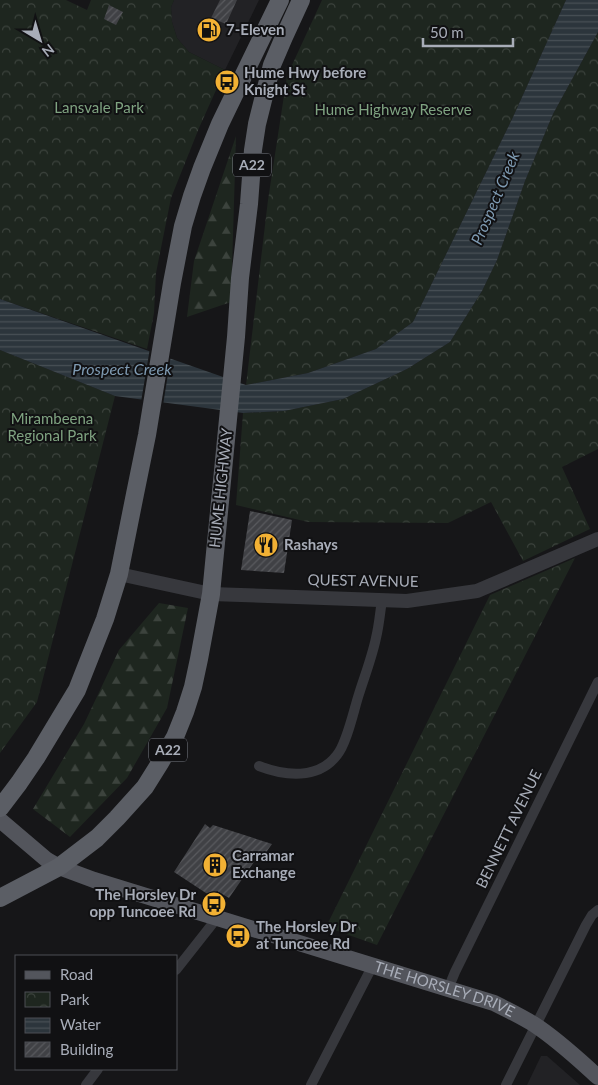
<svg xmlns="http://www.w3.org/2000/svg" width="598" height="1085" viewBox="0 0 598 1085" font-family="Lato,sans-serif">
<defs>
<pattern id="forest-firs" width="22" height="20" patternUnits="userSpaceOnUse" patternTransform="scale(1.25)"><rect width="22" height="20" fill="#1e261f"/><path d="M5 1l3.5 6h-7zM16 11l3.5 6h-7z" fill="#3c433d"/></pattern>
<pattern id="park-crowns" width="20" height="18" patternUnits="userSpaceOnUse" patternTransform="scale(1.25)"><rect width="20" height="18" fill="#1e261f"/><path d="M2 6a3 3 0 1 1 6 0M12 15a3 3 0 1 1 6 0" fill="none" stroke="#3c433d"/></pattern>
<pattern id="water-rules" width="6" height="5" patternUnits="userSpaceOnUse" patternTransform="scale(1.25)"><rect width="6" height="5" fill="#2c353c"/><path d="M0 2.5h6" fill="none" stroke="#485056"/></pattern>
<pattern id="building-hatch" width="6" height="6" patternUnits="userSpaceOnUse" patternTransform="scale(1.25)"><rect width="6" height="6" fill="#404145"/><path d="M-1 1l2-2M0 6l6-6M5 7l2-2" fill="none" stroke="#595a5e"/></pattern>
</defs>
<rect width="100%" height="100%" fill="#161618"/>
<path fill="#222225" d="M174,0H259L225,70L189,52L177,38L172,22L171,7Z
M541,1056H547L580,1085H527Z"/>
<path fill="url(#forest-firs)" d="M236,136L231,302L187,317L194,261Z
M159,603L188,608L167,708L127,778L70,837L33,809L84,724L119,650Z"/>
<path fill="url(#park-crowns)" d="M0,0H66L87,10L91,0H174L171,7L172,22L177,38L189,52L225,70L199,128L171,198L156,273L154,313L147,349L0,299Z
M322,0H566L513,117L413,322L376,349L308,373L246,385L268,200L287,76Z
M598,32V449L562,467L590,529L523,561L491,502L448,523L308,522L236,505L243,413L284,411L343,399L407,369L450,342L482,291L497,260L525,181L553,114Z
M0,350L115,396L37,702L0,753Z
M575,558L377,945L326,927L490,595Z"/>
<path fill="url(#water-rules)" d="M566,0H598V32L553,114L525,181L497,260L482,291L450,342L407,369L343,399L284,411L243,413L115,396L0,350V299L246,385L308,373L376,349L413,322L513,117Z"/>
<path fill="#161618" d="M150,348L171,355L163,405L141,402Z"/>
<path fill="url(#building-hatch)" d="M220,0H237L226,24L211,18Z
M109,5L123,12L116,25L104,19Z
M250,511L292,520L284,573L241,570Z
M205,824L210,828L213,825L272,844L262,858L258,856L229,898L217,891L212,897L174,872Z"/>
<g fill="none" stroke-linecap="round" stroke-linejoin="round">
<path stroke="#37383d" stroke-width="10" d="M259,766C285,776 318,780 337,755C347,743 354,709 359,694C365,675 372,657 376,638C379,626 380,613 382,600
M176,970L217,918
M448,989L455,972L598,682
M86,1085L98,1069
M311,1085L373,965
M506,1085L586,925L592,915L598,910"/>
<path stroke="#37383d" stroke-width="14" d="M119,574L211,594L407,601L477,591L598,539"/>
<path stroke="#53555c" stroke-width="16" id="s1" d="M0,820L47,860L59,867L94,880L494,1003C508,1010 522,1017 535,1025C558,1040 578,1059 598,1077"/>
<path stroke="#5b5e65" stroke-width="18" d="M0,808L19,783L36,758L77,690L105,619L119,574L135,494L147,435L172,283L183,226L192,196L202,168L220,124L280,0
M0,898L59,867L97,838L117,818L145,787L160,763L175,737L185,712L193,687L199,659L211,594L236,337L240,278L249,204L253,150L257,124L264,96L272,65L284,37L301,0"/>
</g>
<defs>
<symbol id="fuel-disc" viewBox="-11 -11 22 22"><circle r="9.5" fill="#f2b134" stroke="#111113"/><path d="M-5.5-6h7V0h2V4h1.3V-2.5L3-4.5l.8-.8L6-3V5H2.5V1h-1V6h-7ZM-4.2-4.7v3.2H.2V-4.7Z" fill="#111"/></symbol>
<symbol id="bus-disc" viewBox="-11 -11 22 22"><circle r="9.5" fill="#f2b134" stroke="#111113"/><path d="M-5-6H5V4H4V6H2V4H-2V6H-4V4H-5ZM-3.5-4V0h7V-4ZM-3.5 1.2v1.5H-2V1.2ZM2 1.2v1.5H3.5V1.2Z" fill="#111"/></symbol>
<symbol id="restaurant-disc" viewBox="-11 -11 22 22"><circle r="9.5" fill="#f2b134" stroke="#111113"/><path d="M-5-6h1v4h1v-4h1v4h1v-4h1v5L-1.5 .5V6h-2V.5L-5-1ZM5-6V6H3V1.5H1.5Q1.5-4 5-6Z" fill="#111"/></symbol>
<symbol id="building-disc" viewBox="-11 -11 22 22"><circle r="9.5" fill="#f2b134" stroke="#111113"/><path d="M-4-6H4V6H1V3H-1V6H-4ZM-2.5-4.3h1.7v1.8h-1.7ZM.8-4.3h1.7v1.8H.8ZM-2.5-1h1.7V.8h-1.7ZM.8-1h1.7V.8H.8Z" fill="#111"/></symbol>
</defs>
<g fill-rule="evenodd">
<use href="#fuel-disc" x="195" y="16" width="28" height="28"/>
<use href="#bus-disc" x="213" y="68" width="28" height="28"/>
<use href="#restaurant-disc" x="252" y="531" width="28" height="28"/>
<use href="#building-disc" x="201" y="851" width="28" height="28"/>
<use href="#bus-disc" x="200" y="890" width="28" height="28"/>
<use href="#bus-disc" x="224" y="922" width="28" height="28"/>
</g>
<g text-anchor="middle" stroke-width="4" stroke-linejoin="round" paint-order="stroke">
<g fill="#111113" stroke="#7b7e86" stroke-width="1">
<rect x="233" y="153.5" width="38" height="23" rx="4"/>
<rect x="149" y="738.5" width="38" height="23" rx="4"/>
</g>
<g font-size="14" font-weight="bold" fill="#a8adb8">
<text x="252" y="170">A22</text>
<text x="168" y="755">A22</text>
</g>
<g font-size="15" font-weight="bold" fill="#a8adb8" stroke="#111113" text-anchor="start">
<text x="226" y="35">7-Eleven</text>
<text x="244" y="78">Hume Hwy before<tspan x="244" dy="17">Knight St</tspan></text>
<text x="284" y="550">Rashays</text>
<text x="232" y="861">Carramar<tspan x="232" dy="17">Exchange</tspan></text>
<text x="196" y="900" text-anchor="end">The Horsley Dr<tspan x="196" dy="17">opp Tuncoee Rd</tspan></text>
<text x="256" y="932">The Horsley Dr<tspan x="256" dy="17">at Tuncoee Rd</tspan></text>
</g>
<g font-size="15" fill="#7fa381" stroke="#111113">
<text x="99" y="113">Lansvale Park</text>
<text x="393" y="115">Hume Highway Reserve</text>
<text x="52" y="424">Mirambeena<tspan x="52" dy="17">Regional Park</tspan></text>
</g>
<g font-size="15" fill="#a8adb8" stroke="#111113">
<text transform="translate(221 488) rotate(-84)" y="5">HUME HIGHWAY</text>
<text transform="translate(363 581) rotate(1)" y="5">QUEST AVENUE</text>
<text transform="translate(509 829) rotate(-64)" y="5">BENNETT AVENUE</text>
<text dy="5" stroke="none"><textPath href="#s1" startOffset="480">THE HORSLEY DRIVE</textPath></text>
</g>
<g font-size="16" font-style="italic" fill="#7f9bb3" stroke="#111113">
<text transform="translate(495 198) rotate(-67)" y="6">Prospect Creek</text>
<text x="122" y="375">Prospect Creek</text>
</g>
</g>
<rect x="15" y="955" width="162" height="115" fill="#111113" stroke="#4d4f55"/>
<rect x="25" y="971" width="25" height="8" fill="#53555c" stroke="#4d4f55"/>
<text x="60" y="980" font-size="15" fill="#a8adb8">Road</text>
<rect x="25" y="992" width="25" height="15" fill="url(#park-crowns)" stroke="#4d4f55"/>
<text x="60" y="1005" font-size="15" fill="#a8adb8">Park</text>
<rect x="25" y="1018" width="25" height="15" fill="url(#water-rules)" stroke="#4d4f55"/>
<text x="60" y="1030" font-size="15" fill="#a8adb8">Water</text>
<rect x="25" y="1042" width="25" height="15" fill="url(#building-hatch)" stroke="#4d4f55"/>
<text x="60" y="1055" font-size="15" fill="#a8adb8">Building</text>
<g transform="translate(40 40) rotate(142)" stroke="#111113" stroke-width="4" paint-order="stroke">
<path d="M0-4L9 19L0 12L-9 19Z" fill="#a8adb8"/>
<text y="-8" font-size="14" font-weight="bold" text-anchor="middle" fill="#a8adb8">N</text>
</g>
<path d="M423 38v8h90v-8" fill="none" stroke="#a8adb8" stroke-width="2.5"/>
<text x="430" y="38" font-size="15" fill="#a8adb8" stroke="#111113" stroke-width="4" paint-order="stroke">50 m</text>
</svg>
